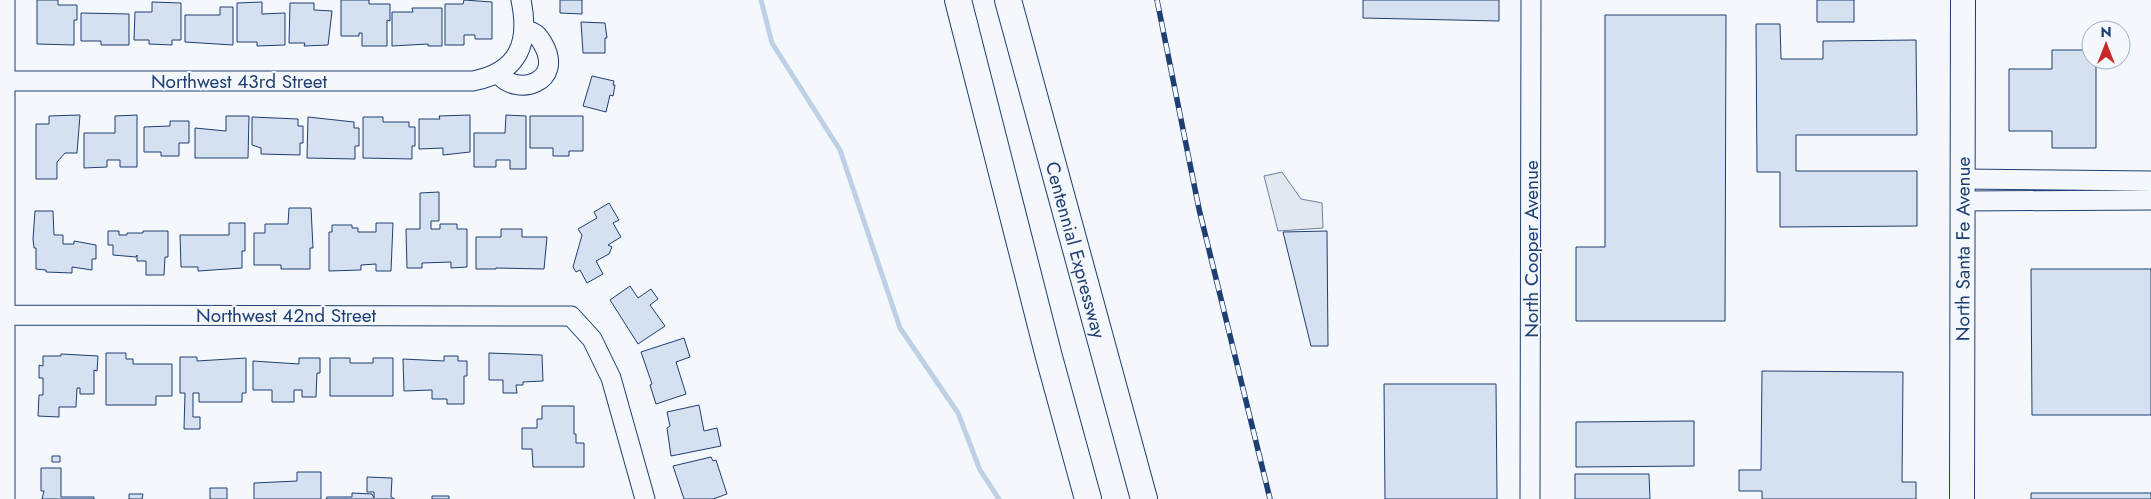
<svg xmlns="http://www.w3.org/2000/svg" width="2151" height="499" viewBox="0 0 2151 499" font-family="Jost,sans-serif">
<rect width="100%" height="100%" fill="#f4f7fb"/>
<path fill="#e3e8f0" stroke="#687fa3" d="M1282,172L1301,199L1322,203L1323,228L1278,231L1264,176Z"/>
<g fill="none" stroke-linecap="round" stroke-linejoin="round">
<path stroke="#bed0e5" stroke-width="5" d="M761,0L772,43L840,150L900,328L958,413L980,470L999,499"/>
</g>
<path fill="#d5e0f0" stroke="#1d3f73" d="M37,0H58V5H77V20H74V45L37,44Z
M341,0H369V4H390V21L387,20V46H362V33H359V36H341Z
M464,0L492,2V39H475V35H464V45H445V4H463Z
M560,0H582V14L560,13Z
M1363,0H1499V21L1363,18Z
M1817,0H1854V22H1817Z
M152,2L181,3V40H172V45L149,44V40H134L135,12H152Z
M262,2V14L285,13V45L257,46V42H237V3Z
M290,3H314V10L332,11L328,45L304,46L305,43H289Z
M220,7H233V45L185,42V15H220Z
M412,8H442V46H428V44L392,46V12H413Z
M81,13L129,14V45H101V41H81Z
M1605,15H1726L1725,321H1576V247H1605Z
M581,22L605,23L607,38H605V53H583Z
M1756,24H1780L1781,59H1823V41L1916,40L1917,135H1796V171H1917V226L1780,227V172H1757Z
M2052,50H2091V60H2096V148H2052V131H2009V69H2052Z
M592,76L614,81L613,85H615L613,96L610,95L606,112L583,106Z
M80,115L77,153H65L57,162V179H36V124H49V116Z
M137,115V167H120V160H107V167L84,168V133H115V116Z
M470,115V152L443,155V148L419,149V119H440L439,116Z
M506,115L526,116V169H510V160H496V167H474V133H505Z
M226,116H249L248,158H195V128L226,131Z
M530,116H583V151H569V156H553V148H530Z
M252,117L298,119V126H303V143H300V155L261,154V148L252,145Z
M308,117L354,122V128H359V146H355V159L307,158Z
M363,117H383V122H409V127H415V146H412V159L363,158Z
M170,121H189V143H179V156H161V152H144V127L170,126Z
M439,192V221H431V229H440V224H457V229H467V267L451,268V262L422,263V268H407L406,229H420V193Z
M609,203L619,220L613,223L621,237L608,245L612,247L609,254L596,261L603,274L587,283L580,270L576,272L573,267L582,235L578,229L597,218L594,212Z
M289,208H311L313,248H310V269H281V265H254V233H265V224H288Z
M35,211H53L54,235H63V244H74V241L96,245V259H92V270L72,267V273L46,272V270L36,269V248H34L33,239Z
M229,223H245V251H242V268L198,271V267H181L180,235H229Z
M376,223H393L391,271H376V264L361,265V270L329,271V232H332V225H352V228H358V232H376Z
M501,229H522V237H547L544,269L496,268V269H476V237H501Z
M108,231H119V235H127V233H143V231H168V257H165L164,275H146V261H137V255L136,257L113,255V245H108Z
M1327,231L1328,346H1311L1283,232Z
M2031,269H2151V415H2032Z
M630,286L638,298L651,289L658,299L650,305L665,326L638,344L610,300Z
M684,338L690,357L676,362L686,394L656,404L650,385L652,384L641,352Z
M106,353H126V359H133V364H172V396H156V405H106Z
M489,353L542,355L543,381L523,382V385H516L517,393H503V380H489Z
M61,354L98,356L97,371L94,370V394H80V388H77L76,407H59V417L38,416L39,395H43V378H39V365L43,366V356H61Z
M444,356H458V361H467V376H464V404H447V399H432V390L404,391L403,359L444,361Z
M180,357H197V361L246,358V393H242V402H199V393H193V417H200V429H184L185,393H180Z
M299,358H320V373H317L316,397H302V390H294V402H272V390H253V361L299,364Z
M330,358H350V363H373V358H393V396H330Z
M1762,371L1903,372L1902,482H1916V499H1762V491H1739V470H1761Z
M1384,384H1496L1497,499H1385Z
M699,405L704,431L717,428L721,446L671,456L667,428L670,426L667,412Z
M542,406H574V434H576V443H584V467H533L532,449H522V428H537V419H542Z
M1694,421V466L1576,467V422Z
M52,456H60V462H52Z
M711,457L713,461L716,460L727,494L713,499H684L673,466Z
M41,468H61V497H94V499H42L44,491H41Z
M297,472H321V499H254V483L297,481Z
M1575,474H1649L1650,499H1575Z
M367,477L392,478L391,497L395,499H326L327,497H352V493L372,494L374,498V492H367Z
M210,488H227V499H210Z
M2031,493H2151V499H2031Z
M129,494H143L142,499H129Z
M432,496H449V499H432Z"/>
<g fill="none" stroke-linecap="round" stroke-linejoin="round">
<defs>
<path id="minor" d="M499,74C516,97 565,83 543,44C538,35 535,32 525,30
M6,81H473C519,72 530,43 521,0
M1962,179L2151,181
M1962,201L2151,200
M0,315L571,316L592,339L611,378L645,499
M5,499V0
M1530,499L1531,0"/>
<g id="major">
<path id="s1" d="M1962,499L1963,0"/>
</g>
<g id="highway">
<path d="M958,0L1049,357L1088,499"/>
<path id="s2" d="M1008,0L1144,499"/>
</g>
</defs>
<use href="#minor" stroke="#1d3f73" stroke-width="21"/>
<use href="#major" stroke="#1d3f73" stroke-width="26"/>
<use href="#highway" stroke="#1d3f73" stroke-width="28"/>
<use href="#minor" stroke="#f4f7fb" stroke-width="19"/>
<use href="#major" stroke="#f4f7fb" stroke-width="24"/>
<use href="#highway" stroke="#f4f7fb" stroke-width="26"/>
<defs>
<path id="rail" d="M1157,0L1199,209L1270,499"/>
</defs>
<use href="#rail" stroke="#1d3f73" stroke-width="5.5"/>
<use href="#rail" stroke="#f4f7fb" stroke-width="4" stroke-dasharray="11" stroke-linecap="butt"/>
</g>
<g text-anchor="middle" stroke-width="4" stroke-linejoin="round" paint-order="stroke">
<g font-size="19" fill="#1d3f73" stroke="#f4f7fb">
<text x="239" y="88">Northwest 43rd Street</text>
<text transform="translate(1531 249) rotate(-90)" y="7">North Cooper Avenue</text>
<text dy="7" stroke="none"><textPath href="#s2" startOffset="259">Centennial Expressway</textPath></text>
<text dy="7" stroke="none"><textPath href="#s1" startOffset="250">North Santa Fe Avenue</textPath></text>
<text x="286" y="322">Northwest 42nd Street</text>
</g>
</g>
<g transform="translate(2106 45)"><circle r="24" fill="#f4f7fb" stroke="#9eadc5"/>
<path d="M0-4L9 19L0 12L-9 19Z" fill="#c62828"/>
<text y="-8" font-size="14" font-weight="bold" text-anchor="middle" fill="#1d3f73">N</text>
</g>
</svg>
